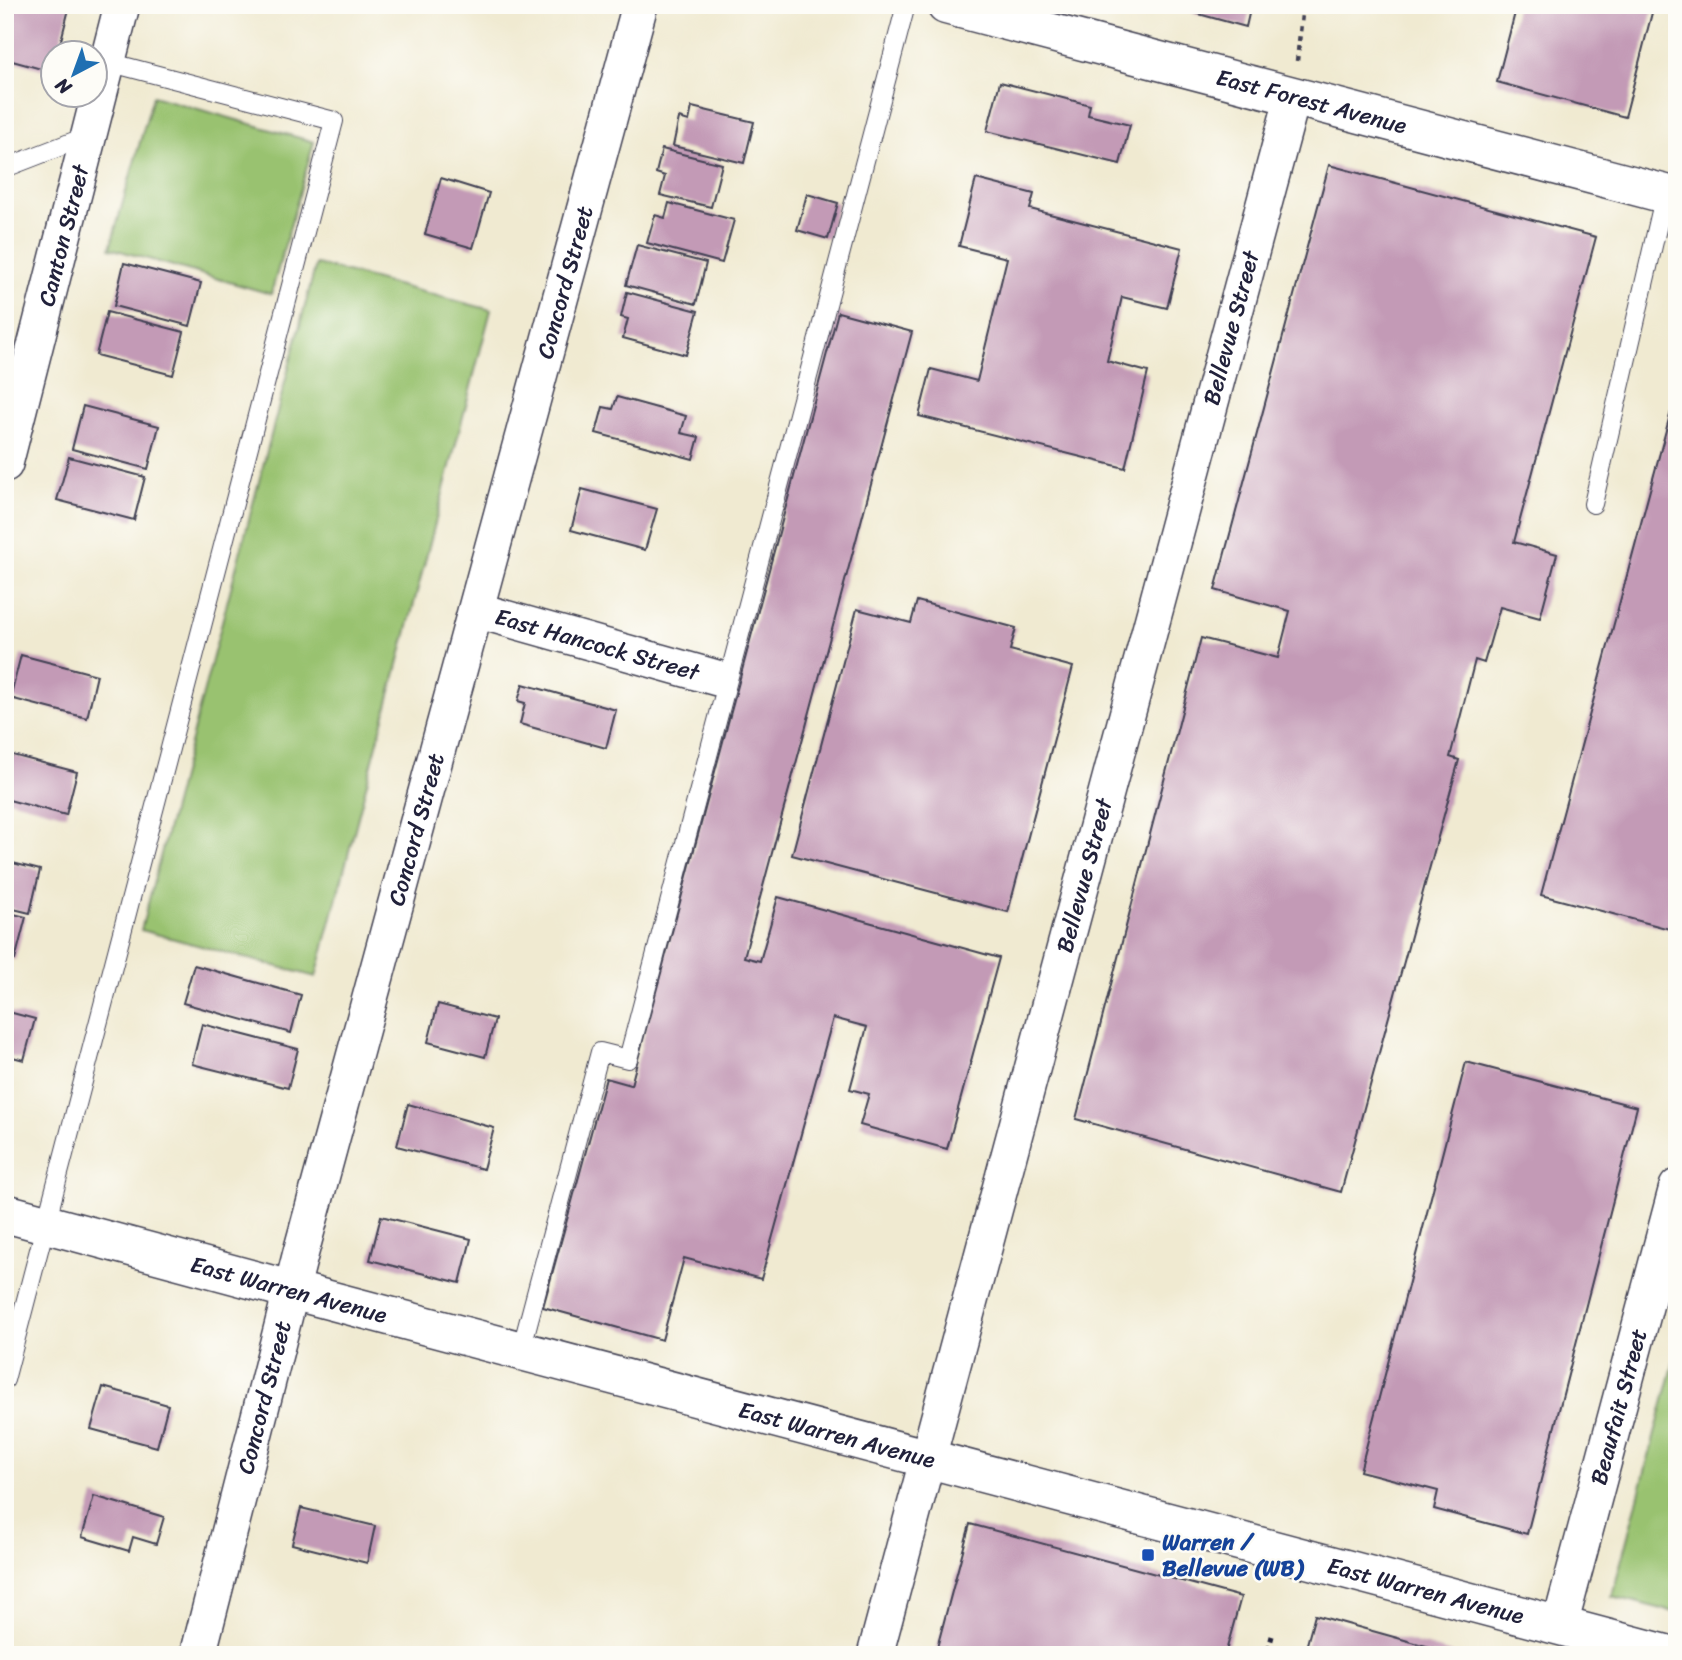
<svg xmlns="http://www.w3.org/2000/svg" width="1682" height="1660" viewBox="0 0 1682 1660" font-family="Sriracha,sans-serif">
<rect width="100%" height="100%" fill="#fdfcf7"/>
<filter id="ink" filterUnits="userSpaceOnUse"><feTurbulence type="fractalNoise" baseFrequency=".0143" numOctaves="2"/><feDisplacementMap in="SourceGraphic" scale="14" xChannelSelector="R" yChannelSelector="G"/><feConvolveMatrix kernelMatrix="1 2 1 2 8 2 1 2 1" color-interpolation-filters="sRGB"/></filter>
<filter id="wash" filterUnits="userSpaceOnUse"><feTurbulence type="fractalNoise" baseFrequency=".00686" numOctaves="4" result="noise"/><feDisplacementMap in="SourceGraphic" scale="28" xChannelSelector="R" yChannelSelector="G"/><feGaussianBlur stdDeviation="1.57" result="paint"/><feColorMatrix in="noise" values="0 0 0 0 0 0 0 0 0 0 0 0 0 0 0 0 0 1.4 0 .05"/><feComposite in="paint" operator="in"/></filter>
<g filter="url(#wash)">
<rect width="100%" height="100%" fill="#f0ead1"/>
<path fill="#99c26f" stroke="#5e7255" stroke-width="2" d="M153,96L314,142L271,294L110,248Z
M316,264L491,310L316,977L141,930Z
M1677,1351V1613L1612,1596Z"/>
<g id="blocks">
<path fill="#c39ab6" d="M16,5H70L58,52H52V72L5,59V46Z
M1166,5H1251L1246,27Z
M1517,5H1654L1625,117L1497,82Z
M1000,82L1090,105L1088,115L1130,125L1120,164L987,131Z
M692,107L754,122L744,163L673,146L679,118L689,121Z
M662,149L722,164L711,207L660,195L665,176L656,173Z
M1329,165L1596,237L1514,542L1557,554L1540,618L1500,607L1484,663L1475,660L1450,757L1459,760L1341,1192L1076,1119L1201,638L1278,658L1290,611L1215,590Z
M441,178L489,193L473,248L425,234Z
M976,179L1034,194L1030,209L1182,248L1167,308L1122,297L1107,361L1148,372L1125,468L919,416L931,369L977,381L1007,258L959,246Z
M807,194L838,203L828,239L797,230Z
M669,203L734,220L722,263L647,243L655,215L665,218Z
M637,245L706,263L696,304L626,285Z
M124,263L201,283L190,326L114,306Z
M627,292L698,311L686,355L623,338L628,319L621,317Z
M107,312L184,332L173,375L96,355Z
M838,312L912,332L744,957L760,961L778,897L999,958L947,1149L860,1125L869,1094L850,1089L867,1027L833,1018L761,1279L684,1258L662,1340L543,1307L606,1078L631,1085Z
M1676,393H1677V931L1541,895Z
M617,397L686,416L681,433L699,437L693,459L596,433L603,407L613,409Z
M83,406L159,426L148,469L72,449Z
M69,457L145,477L134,520L57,500Z
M582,489L657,509L645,550L571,530Z
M917,601L1016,628L1010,650L1073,667L1008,912L792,855L857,609L911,623Z
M21,655L97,675L87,718L10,698Z
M523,684L616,710L606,748L520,724L525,703L518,701Z
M5,753L77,772L66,815L5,799Z
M5,861L40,870L30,913L5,907Z
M5,912L26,917L15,960L5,957Z
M194,965L301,995L291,1033L183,1003Z
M438,1004L495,1019L485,1057L428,1042Z
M5,1011L35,1019L24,1060L5,1055Z
M202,1024L298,1049L288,1088L192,1064Z
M1466,1062L1637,1107L1527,1534L1434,1509L1438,1491L1360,1471Z
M408,1104L494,1128L483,1169L397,1146Z
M381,1216L471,1239L460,1283L370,1260Z
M103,1387L168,1405L157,1447L91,1429Z
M94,1496L164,1517L156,1544L133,1537L129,1551L82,1537Z
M301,1508L375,1526L367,1563L292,1544Z
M970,1524L1241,1597L1225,1655H935Z
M1315,1615L1455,1654V1655H1304Z"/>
</g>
</g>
<g filter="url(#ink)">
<use href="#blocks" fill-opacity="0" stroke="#414052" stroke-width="2"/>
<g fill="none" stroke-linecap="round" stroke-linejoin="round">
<defs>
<path id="lane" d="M5,168L90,135
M1593,504L1665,194
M521,1350L600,1052L628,1059L906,5
M5,1380L334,121L108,62"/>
<g id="street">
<path id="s1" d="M5,464L122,5"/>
<path id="s2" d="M476,610L717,678"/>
<path id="s3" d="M1560,1625L1677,1187"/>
<path id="s4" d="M198,1655L301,1252L640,5"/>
<path id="s5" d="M875,1655L1293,96"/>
</g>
<g id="secondary">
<path id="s6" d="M946,5L1677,197"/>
<path id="s7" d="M5,1213L291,1290L1670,1655"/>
</g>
</defs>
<use href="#lane" stroke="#414052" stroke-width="20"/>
<use href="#street" stroke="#414052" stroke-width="38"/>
<use href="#secondary" stroke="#414052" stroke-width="41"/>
<path stroke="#414052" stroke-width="4.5" stroke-dasharray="5 5" stroke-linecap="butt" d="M1297,61L1303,5"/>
<use href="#lane" stroke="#fff" stroke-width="18"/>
<use href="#street" stroke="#fff" stroke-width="35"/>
<use href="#secondary" stroke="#fff" stroke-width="38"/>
<path stroke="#22223b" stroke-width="5" stroke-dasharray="10 5" stroke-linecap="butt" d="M1267,1655L1272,1636"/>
</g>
</g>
<rect fill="#1a4fb4" stroke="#fdfcf7" stroke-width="2.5" x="1141" y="1548" width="14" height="14" rx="3.5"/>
<g text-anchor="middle" stroke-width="5" stroke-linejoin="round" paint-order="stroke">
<g font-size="23" fill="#22223b" stroke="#fdfcf7">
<text dy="8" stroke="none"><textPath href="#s6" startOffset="378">East Forest Avenue</textPath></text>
<text dy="8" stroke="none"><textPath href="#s1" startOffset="236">Canton Street</textPath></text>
<text dy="8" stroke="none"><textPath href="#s4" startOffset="1421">Concord Street</textPath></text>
<text dy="8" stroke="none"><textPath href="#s5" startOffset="1374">Bellevue Street</textPath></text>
<text dy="8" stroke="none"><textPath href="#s2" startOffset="126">East Hancock Street</textPath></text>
<text dy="8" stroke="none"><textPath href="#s4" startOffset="854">Concord Street</textPath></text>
<text dy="8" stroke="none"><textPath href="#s5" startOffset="807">Bellevue Street</textPath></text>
<text dy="8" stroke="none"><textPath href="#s7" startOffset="294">East Warren Avenue</textPath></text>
<text dy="8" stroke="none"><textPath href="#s4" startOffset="266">Concord Street</textPath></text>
<text dy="8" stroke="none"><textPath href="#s3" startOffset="226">Beaufait Street</textPath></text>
<text dy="8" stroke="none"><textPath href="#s7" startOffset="861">East Warren Avenue</textPath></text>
<text dy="8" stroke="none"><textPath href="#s7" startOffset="1470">East Warren Avenue</textPath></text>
</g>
<g font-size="23" font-weight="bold" fill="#164399" stroke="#fdfcf7" text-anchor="start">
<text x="1162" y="1550">Warren /<tspan x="1162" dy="26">Bellevue (WB)</tspan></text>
</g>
</g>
<rect width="1682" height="1660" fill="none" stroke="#fdfcf7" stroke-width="28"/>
<g transform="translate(74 74) rotate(221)"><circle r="33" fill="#fdfcf7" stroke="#a5a5ac" stroke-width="2"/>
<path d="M0-5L12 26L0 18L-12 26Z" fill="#1f6fb2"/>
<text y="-10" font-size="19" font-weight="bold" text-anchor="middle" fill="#22223b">N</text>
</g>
</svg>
